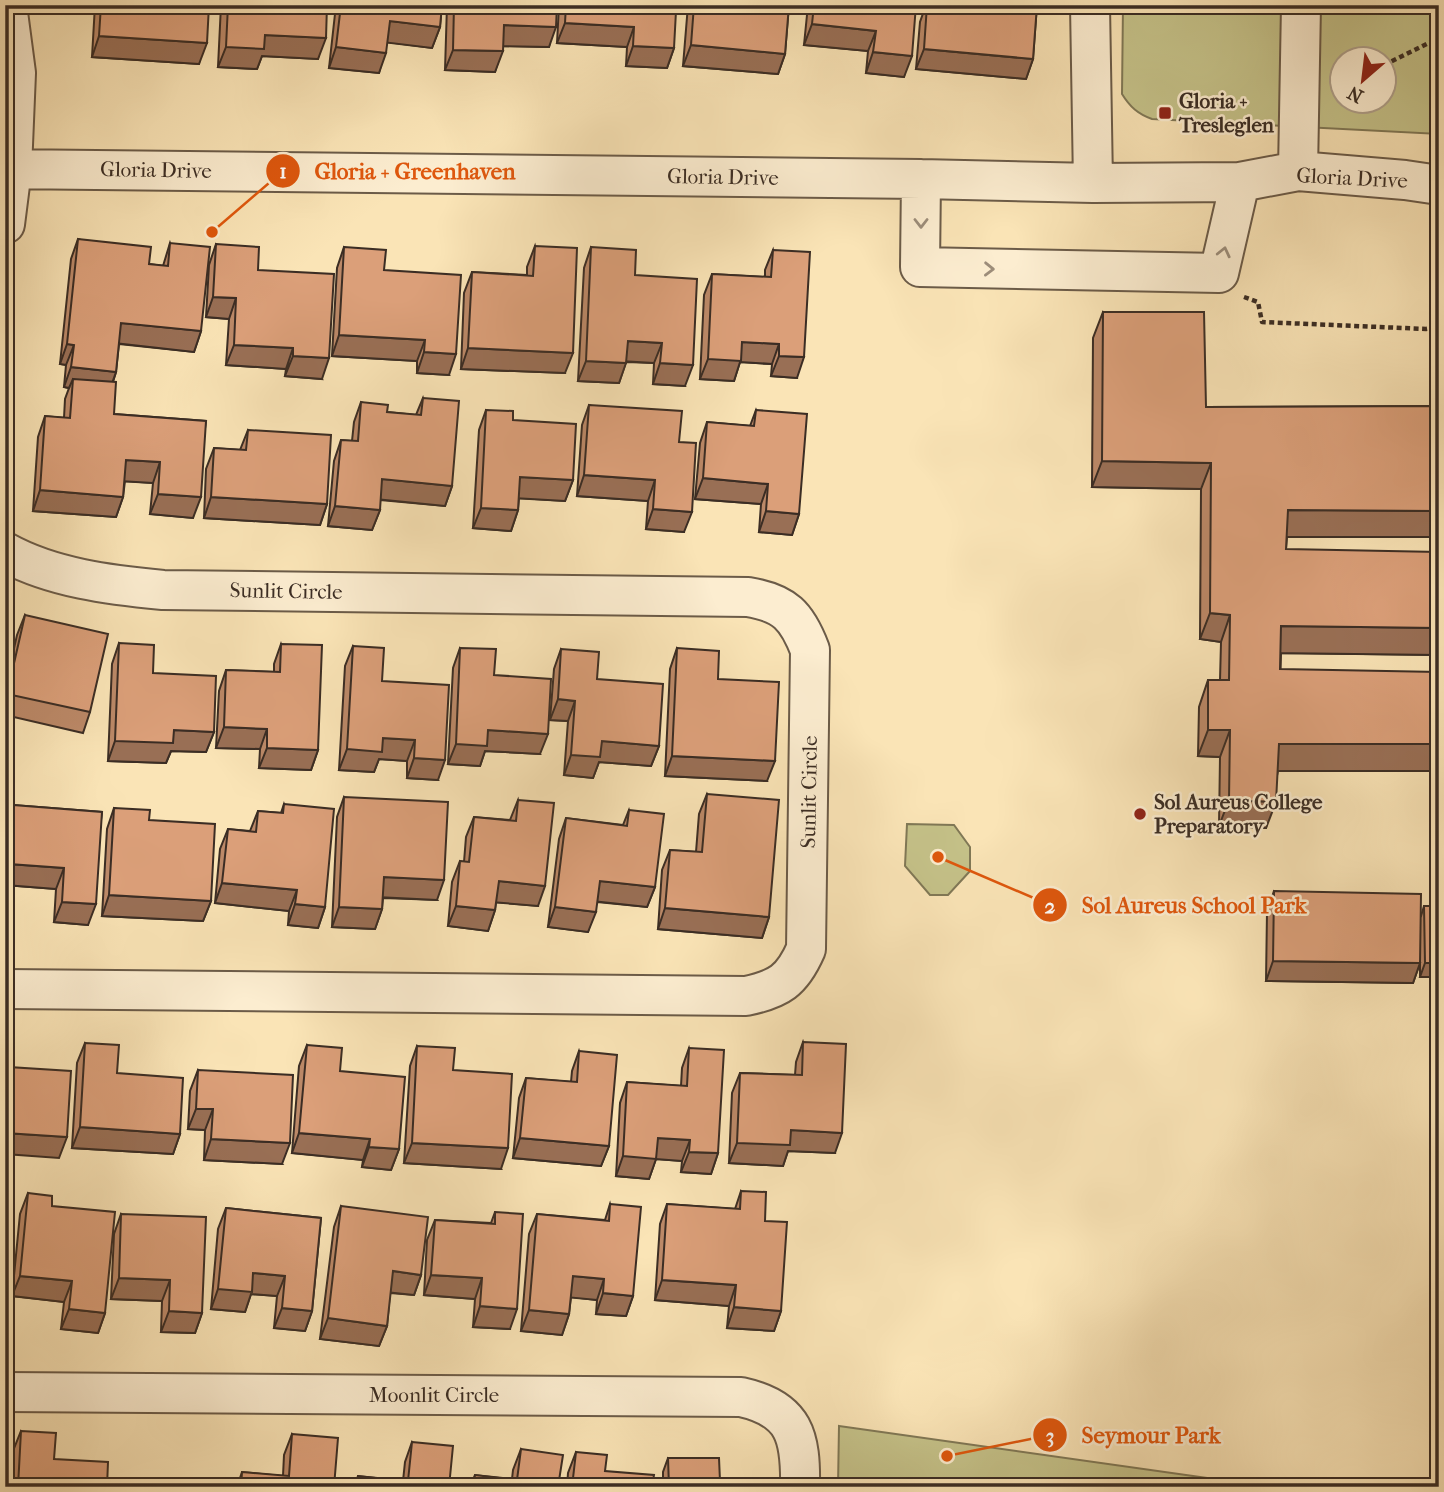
<svg xmlns="http://www.w3.org/2000/svg" width="1444" height="1492" viewBox="0 0 1444 1492" font-family="'IM FELL French Canon',serif">
<rect width="100%" height="100%" fill="#fae4b6"/>
<filter id="stains"><feTurbulence type="fractalNoise" baseFrequency=".00286" numOctaves="4"/><feColorMatrix values="0 0 0 0 .2 0 0 0 0 .09 0 0 0 0 .02 0 0 0 .5 -.17"/></filter>
<radialGradient id="worn" r=".72"><stop offset=".6" stop-color="#630" stop-opacity="0"/><stop offset="1" stop-color="#630" stop-opacity=".3"/></radialGradient>
<path fill="#c5c289" stroke="#807856" stroke-width="2" fill-rule="evenodd" d="M1123,5H1439V134L1152,119C1138,114 1130,107 1122,94ZM1342,60H1384V102H1342Z
M907,824L954,825L970,847V871L948,895H930L905,866Z
M839,1426L1271,1487H838Z"/>
<g fill="none" stroke-linecap="round" stroke-linejoin="round">
<defs>
<path id="minor" d="M1090,5L1093,183
M5,169L921,179L1093,183L1240,182L1298,171L1405,180L1439,185
M1298,171L1301,5
M921,179L920,267L1219,273L1240,182
M5,224L12,169L16,73L7,5
M5,552C52,578 110,585 163,590L748,597C785,603 797,616 810,650L806,949C792,981 779,989 746,996L5,989
M5,1392L741,1397C795,1409 801,1437 800,1487"/>
</defs>
<use href="#minor" stroke="#6b5b48" stroke-width="42"/>
<path stroke="#3b2d24" stroke-width="4.5" stroke-dasharray="5 3.5" stroke-linecap="butt" d="M1384,65L1439,38
M1244,297L1258,302L1262,322L1426,329L1439,327"/>
<use href="#minor" stroke="#fcedd0" stroke-width="38"/>
</g>
<path fill="#bc8968" stroke="#3b2d24" stroke-width="2" d="M95,5H209L199,64L92,57Z
M221,5H327L318,59L262,56L257,69L218,67Z
M336,5H442L440,27L432,48L387,42L379,73L329,68Z
M447,5H557L549,47L503,46L495,72L445,70Z
M559,5H662V10L674,48L667,68L626,66L627,47L557,43Z
M688,5H789L785,54L778,74L683,66Z
M808,5H916L904,77L866,73L868,51L804,45Z
M926,5L983,6V5H1037L1033,59L1026,79L916,69L920,22Z
M78,239L149,264L163,266L170,243L201,331L194,352L119,344L116,372L113,382L114,414L206,421L193,518L150,514L153,483L125,481L123,497L116,517L33,511L38,437L45,416L64,418L65,399L69,388L64,387L66,365L60,364L71,259Z
M216,244L258,270L322,379L285,376L286,369L226,365L229,319L206,317L209,265Z
M535,246L565,373L461,369L464,293L472,272L527,275V267Z
M344,247L384,270L449,375L417,373V361L332,356L337,268Z
M591,247L635,275L685,386L653,384L654,363L626,362L619,383L578,381L584,268Z
M773,250L797,378L771,376L772,364L740,362L734,381L700,379L704,295L712,274L765,277V270Z
M1103,312L1206,407L1439,406V537H1287L1286,549L1439,655L1281,653L1278,771L1266,828L1219,826L1220,757L1198,756L1199,707L1208,680H1220L1221,642L1200,639L1201,489L1092,487L1093,338Z
M423,398L452,486L445,506L380,500V510L372,530L328,526L334,461L341,440L352,441L354,422L361,402L387,412L416,415Z
M589,405L679,442L684,532L646,529L648,501L577,496L582,425Z
M486,410L513,420L573,480L565,501L519,498L518,510L511,531L473,528L479,430Z
M756,410L799,514L792,535L759,532L761,504L695,499L700,443L707,422L750,426Z
M248,430L327,504L320,525L204,518L206,469L214,448L240,450Z
M25,615L90,712L83,733L5,715V688L17,635Z
M119,643L153,673L214,732L206,752L171,751L166,763L108,761L112,664Z
M281,644L318,750L311,770L259,768L260,749L216,748L219,691L226,670L274,672V664Z
M353,646L382,681L438,780L407,778V761L379,759L374,772L339,770L345,666Z
M460,648L494,675L540,754L485,751L480,766L448,764L453,668Z
M677,648L718,679L767,781L665,776L670,669Z
M561,649L597,679L659,746L651,766L599,762L593,778L564,775L568,721L550,720L554,669Z
M707,794L769,917L762,938L658,929L662,870L670,850L696,852L699,814Z
M344,797L437,900L383,898L382,909L375,929L332,927L337,817Z
M518,800L538,906L496,902L495,910L488,931L448,926L452,882L460,861L464,862L466,837L474,817L510,820Z
M284,804L325,907L318,928L288,925L289,911L215,903L220,849L228,829L250,831L258,811L281,813Z
M13,805L102,812L88,925L54,922L56,889L5,885L6,826Z
M114,808L149,820L211,901L203,921L102,916L107,829Z
M629,810L655,887L647,907L597,902L588,932L548,927L559,839L566,818L623,825Z
M1274,891L1421,916L1424,906L1439,977H1420V963L1413,983L1266,981L1267,912Z
M803,1042L835,1153L788,1151L783,1166L729,1163L732,1093L740,1073L795,1075L796,1062Z
M85,1043L180,1134L173,1154L72,1148L77,1063Z
M307,1045L399,1149L391,1170L362,1167L363,1160L292,1153L299,1066Z
M417,1046L501,1169L404,1163L410,1066Z
M689,1048L718,1153L711,1174L681,1172L682,1161L656,1159L649,1179L616,1176L620,1103L627,1082L681,1086L682,1068Z
M579,1051L609,1146L601,1166L513,1158L519,1098L526,1078L571,1082L572,1071Z
M198,1070L282,1164L204,1160L205,1130L188,1129L190,1091Z
M741,1191L765,1221L781,1311L774,1331L727,1328L729,1306L655,1300L660,1224L667,1204L735,1209Z
M28,1193L52,1206L105,1313L98,1333L61,1329L64,1302L12,1296L20,1214Z
M610,1204L633,1296L626,1316L596,1314L597,1300L571,1297L569,1314L562,1335L521,1331L529,1234L537,1214L605,1220Z
M341,1206L421,1275L414,1295L390,1293L387,1326L379,1346L320,1339L334,1227Z
M226,1208L321,1218L312,1311L305,1331L274,1328L277,1296L251,1294L245,1312L211,1309L218,1229Z
M495,1212L510,1329L473,1327L475,1299L424,1295L427,1240L435,1220L491,1223Z
M121,1214L202,1313L195,1333L161,1332L162,1301L111,1299L114,1234Z
M21,1431L54,1459L107,1487H11L13,1451Z
M292,1434L334,1487H237L242,1472L283,1476L284,1455Z
M412,1442L449,1487H354L358,1476L403,1481L405,1462Z
M521,1449L558,1487H470L475,1475L512,1479L513,1470Z
M576,1452L605,1471L652,1487H567L568,1473Z
M668,1458L720,1481L754,1487H663V1472Z"/>
<path fill="#996f55" stroke="#3b2d24" stroke-width="2" d="M390,21L440,27L432,48L382,42Z
M565,23L634,27L627,47L557,43Z
M812,24L876,31L868,51L804,45Z
M504,25L556,27L549,47L496,46Z
M265,35L326,38L318,59L262,56L257,69L218,67L226,47Z
M99,36L207,43L199,64L92,57Z
M691,45L785,54L778,74L683,66Z
M633,46L674,48L667,68L626,66Z
M336,47L386,53L379,73L329,68Z
M924,49L1033,59L1026,79L916,69Z
M453,50L503,51L495,72L445,70Z
M873,52L912,56L904,77L866,73Z
M213,297L236,298L229,319L206,317Z
M121,323L201,331L194,352L114,343Z
M339,335L425,340L417,361L332,356Z
M628,341L662,343L654,363L620,361Z
M742,342L779,344L772,364L740,362L734,381L700,379L708,359Z
M67,344L74,345L66,365L60,364Z
M234,345L293,348L286,369L226,365Z
M468,348L573,353L565,373L461,369Z
M424,352L456,354L449,375L417,373Z
M293,356L329,358L322,379L285,376Z
M779,356L804,357L797,378L771,376Z
M586,361L626,363L619,383L578,381Z
M660,363L693,365L685,386L653,384Z
M71,367L116,372L109,392L73,379L69,388L64,387Z
M126,460L160,462L153,483L119,481Z
M1102,461L1211,463L1201,489L1092,487Z
M584,475L655,480L648,501L577,496Z
M520,477L573,480L565,501L513,498Z
M703,478L768,484L761,504L695,499Z
M382,479L452,486L445,506L375,499Z
M40,490L123,497L116,517L33,511Z
M158,494L201,497L193,518L150,514Z
M211,497L327,504L320,525L204,518Z
M335,506L380,510L372,530L328,526Z
M481,508L518,510L511,531L473,528Z
M653,509L692,512L684,532L646,529Z
M1288,510L1439,511V537H1278Z
M766,511L799,514L792,535L759,532Z
M1210,613L1230,615L1221,642L1200,639Z
M1281,626L1439,628V655L1271,653Z
M558,699L575,701L568,721L550,720Z
M224,727L267,729L260,749L216,748Z
M174,730L214,732L206,752L171,751L166,763L108,761L115,741Z
M488,730L548,734L540,754L485,751L480,766L448,764L456,744Z
M1208,730H1230L1220,757L1198,756Z
M383,738L415,740L407,761L379,759L374,772L339,770L347,749Z
M602,741L659,746L651,766L599,762L593,778L564,775L571,755Z
M1279,744H1439V771H1269Z
M267,748L318,750L311,770L259,768Z
M672,756L775,761L767,781L665,776Z
M414,758L445,760L438,780L407,778Z
M1229,800L1276,802L1266,828L1219,826Z
M9,864L64,868L56,889L5,885V875Z
M384,877L444,880L437,900L376,897Z
M499,881L545,886L538,906L491,902Z
M600,881L655,887L647,907L592,901Z
M222,883L297,890L289,911L215,903Z
M109,895L211,901L203,921L102,916Z
M62,902L96,904L88,925L54,922Z
M295,904L325,907L318,928L288,925Z
M456,906L495,910L488,931L448,926Z
M339,907L382,909L375,929L332,927Z
M555,907L596,912L588,932L548,927Z
M665,908L769,917L762,938L658,929Z
M1273,961L1420,963L1413,983L1266,981Z
M1425,963H1439V977H1420Z
M196,1109H213L205,1130L188,1129Z
M80,1127L180,1134L173,1154L72,1148Z
M791,1130L842,1133L835,1153L788,1151L783,1166L729,1163L737,1143Z
M5,1133L67,1137L59,1158L5,1154Z
M299,1133L370,1139L363,1160L292,1153Z
M520,1138L609,1146L601,1166L513,1158Z
M658,1138L690,1140L682,1161L656,1159L649,1179L616,1176L623,1156Z
M211,1139L290,1143L282,1164L204,1160Z
M412,1143L508,1148L501,1169L404,1163Z
M369,1147L399,1149L391,1170L362,1167Z
M689,1152L718,1153L711,1174L681,1172Z
M393,1271L421,1275L414,1295L385,1292Z
M253,1273L285,1276L277,1296L251,1294L245,1312L211,1309L218,1289Z
M431,1275L482,1278L475,1299L424,1295Z
M20,1276L72,1281L64,1302L12,1296Z
M573,1276L604,1279L597,1300L565,1297Z
M119,1278L170,1280L162,1301L111,1299Z
M662,1280L736,1285L729,1306L655,1300Z
M603,1293L633,1296L626,1316L596,1314Z
M480,1306L517,1309L510,1329L473,1327Z
M734,1307L781,1311L774,1331L727,1328Z
M282,1308L312,1311L305,1331L274,1328Z
M69,1309L105,1313L98,1333L61,1329Z
M529,1310L569,1314L562,1335L521,1331Z
M169,1311L202,1313L195,1333L161,1332Z
M328,1318L387,1326L379,1346L320,1339Z"/>
<path fill="#db9f79" stroke="#3b2d24" stroke-width="2" d="M101,5H209L207,43L99,36Z
M228,5H327L326,38L265,35L264,49L226,47Z
M341,5H442L440,27L390,21L386,53L336,47Z
M454,5H557L556,27L504,25L503,51L453,50Z
M566,5H662V10L676,11L674,48L633,46L634,27L565,23Z
M694,5H789L785,54L691,45Z
M814,5H916L912,56L873,52L876,31L812,24Z
M927,5H972L989,7V5H1037L1033,59L924,49Z
M78,239L151,247L149,264L168,266L170,243L210,247L201,331L121,323L116,372L71,367L74,345L67,344Z
M216,244L259,247L258,270L334,274L329,358L293,356V348L234,345L236,298L213,297Z
M535,246L577,248L573,353L468,348L472,272L533,276Z
M344,247L386,250L384,270L461,275L456,354L424,352L425,340L339,335Z
M591,247L636,250L635,275L697,279L693,365L660,363L662,343L628,341L626,363L586,361Z
M773,250L810,252L804,357L779,356V344L742,342L741,361L708,359L712,274L771,277Z
M1103,312H1204L1206,407L1439,406V511L1288,510L1286,549L1439,552V628L1281,626L1280,669L1439,672V744H1279L1276,802L1229,800L1230,730H1208V680H1229L1230,615L1210,613L1211,463L1102,461Z
M73,379L116,382L114,414L206,421L201,497L158,494L160,462L126,460L123,497L40,490L45,416L70,418Z
M423,398L459,401L452,486L382,479L380,510L335,506L341,440L358,441L361,402L388,405L387,412L421,415Z
M589,405L682,411L679,442L696,443L692,512L653,509L655,480L584,475Z
M486,410L513,411V420L576,424L573,480L520,477L518,510L481,508Z
M756,410L807,414L799,514L766,511L768,484L703,478L707,422L754,426Z
M248,430L331,435L327,504L211,497L214,448L246,450Z
M25,615L108,634L90,712L7,694Z
M119,643L154,645L153,673L216,676L214,732L174,730L173,743L115,741Z
M281,644L322,645L318,750L267,748V729L224,727L226,670L280,672Z
M353,646L384,648L382,681L449,685L445,760L414,758L415,740L383,738L382,752L347,749Z
M460,648L496,649L494,675L551,679L548,734L488,730L487,746L456,744Z
M677,648L719,651L718,679L779,682L775,761L672,756Z
M561,649L599,652L597,679L663,684L659,746L602,741L600,757L571,755L575,701L558,699Z
M707,794L779,800L769,917L665,908L670,850L702,852Z
M344,797L448,802L444,880L384,877L382,909L339,907Z
M518,800L554,803L545,886L499,881L495,910L456,906L460,861L469,862L474,817L516,821Z
M284,804L334,809L325,907L295,904L297,890L222,883L228,829L256,832L258,811L283,813Z
M13,805L102,812L96,904L62,902L64,868L9,864Z
M114,808L150,810L149,820L215,824L211,901L109,895Z
M629,810L664,814L655,887L600,881L596,912L555,907L566,818L627,826Z
M1274,891L1421,894L1420,963L1273,961Z
M1424,906H1439V963H1425Z
M803,1042L846,1044L842,1133L791,1130L790,1145L737,1143L740,1073L802,1075Z
M85,1043L119,1045L117,1073L183,1078L180,1134L80,1127Z
M5,1044H10L9,1067L71,1071L67,1137L5,1133Z
M307,1045L342,1048L340,1071L405,1077L399,1149L369,1147L370,1139L299,1133Z
M417,1046L455,1048L453,1070L512,1074L508,1148L412,1143Z
M689,1048L724,1050L718,1153L689,1152L690,1140L658,1138L656,1159L623,1156L627,1082L687,1086Z
M579,1051L617,1055L609,1146L520,1138L526,1078L577,1082Z
M198,1070L293,1075L290,1143L211,1139L213,1109H196Z
M741,1191L766,1192L765,1221L787,1222L781,1311L734,1307L736,1285L662,1280L667,1204L740,1209Z
M28,1193L52,1196V1206L115,1212L105,1313L69,1309L72,1281L20,1276Z
M610,1204L641,1207L633,1296L603,1293L604,1279L573,1276L569,1314L529,1310L537,1214L609,1221Z
M341,1206L428,1217L421,1275L393,1271L387,1326L328,1318Z
M226,1208L321,1218L312,1311L282,1308L285,1276L253,1273L252,1292L218,1289Z
M5,1212H10L5,1266Z
M495,1212L523,1214L517,1309L480,1306L482,1278L431,1275L435,1220L495,1224Z
M121,1214L206,1217L202,1313L169,1311L170,1280L119,1278Z
M21,1431L56,1433L54,1459L108,1462L107,1487H18Z
M292,1434L338,1438L334,1487H241L242,1472L289,1476Z
M412,1442L453,1446L449,1487H357L358,1476L408,1481Z
M521,1449L563,1455L558,1487H473L475,1475L517,1480Z
M576,1452L607,1455L605,1471L654,1475L652,1487H572Z
M5,1456H12L10,1487H5Z
M668,1458H719L720,1481H754V1487H669Z"/>
<defs><path id="oneway-chevron" d="M-2-3.5L2.5 0L-2 3.5" fill="none" stroke-width="1.6" stroke-linecap="round" stroke-linejoin="round" transform="scale(1.75)"/></defs>
<g stroke="#9c8d7a">
<use href="#oneway-chevron" transform="translate(921 223) rotate(90)"/>
<use href="#oneway-chevron" transform="translate(1224 252) rotate(-77)"/>
<use href="#oneway-chevron" transform="translate(989 269) rotate(1)"/>
</g>
<g fill="#8f2418" stroke="#fcedd0" stroke-width="2.5">
<rect x="1158" y="106" width="14" height="14" rx="3.5"/>
<circle cx="1140" cy="814" r="7"/>
</g>
<g text-anchor="middle" stroke-width="5" stroke-linejoin="round" paint-order="stroke">
<g font-size="21" font-weight="bold" fill="#3b2d24" stroke="#fcedd0" text-anchor="start">
<text x="1179" y="108">Gloria +<tspan x="1179" dy="24">Tresleglen</tspan></text>
<text x="1154" y="809">Sol Aureus College<tspan x="1154" dy="24">Preparatory</tspan></text>
</g>
<g font-size="21" fill="#3b2d24" stroke="#fcedd0">
<text transform="translate(156 170) rotate(1)" y="7">Gloria Drive</text>
<text transform="translate(723 177) rotate(1)" y="7">Gloria Drive</text>
<text transform="translate(1352 178) rotate(3)" y="7">Gloria Drive</text>
<text transform="translate(286 591) rotate(1)" y="7">Sunlit Circle</text>
<text transform="translate(809 792) rotate(-89)" y="7">Sunlit Circle</text>
<text x="434" y="1402">Moonlit Circle</text>
</g>
</g>
<path fill="none" stroke="#df570d" stroke-width="2.5" d="M212 232L283 171M938 857L1050 905M947 1456L1050 1435"/>
<g fill="#df570d" stroke="#fcedd0" stroke-width="2.5">
<circle cx="212" cy="232" r="7"/>
<circle cx="938" cy="857" r="7"/>
<circle cx="947" cy="1456" r="7"/>
<circle cx="283" cy="171" r="18"/>
<circle cx="1050" cy="905" r="18"/>
<circle cx="1050" cy="1435" r="18"/>
</g>
<g font-size="21" text-anchor="middle" font-weight="bold" fill="#fff">
<text x="283" y="178">1</text>
<text x="1050" y="913">2</text>
<text x="1050" y="1443">3</text>
</g>
<g font-size="23" text-anchor="middle" font-weight="bold" fill="#df570d" stroke="#fcedd0" stroke-width="5" stroke-linejoin="round" paint-order="stroke">
<text x="415" y="179">Gloria + Greenhaven</text>
<text x="1194" y="913">Sol Aureus School Park</text>
<text x="1151" y="1443">Seymour Park</text>
</g>
<rect width="1444" height="1492" fill="none" stroke="#fae4b6" stroke-width="28"/>
<rect x="7" y="7" width="1430" height="1478" fill="none" stroke="#3b2d24" stroke-width="3.5"/>
<rect x="14" y="14" width="1416" height="1464" fill="none" stroke="#3b2d24" stroke-width="2"/>
<g transform="translate(1363 80) rotate(208)"><circle r="33" fill="#fcedd0" stroke="#afa08b" stroke-width="2"/>
<path d="M0-5L12 26L0 18L-12 26Z" fill="#8f2418"/>
<text y="-10" font-size="19" font-weight="bold" text-anchor="middle" fill="#3b2d24">N</text>
</g>
<rect width="100%" height="100%" filter="url(#stains)"/>
<rect width="100%" height="100%" fill="url(#worn)"/>
</svg>
